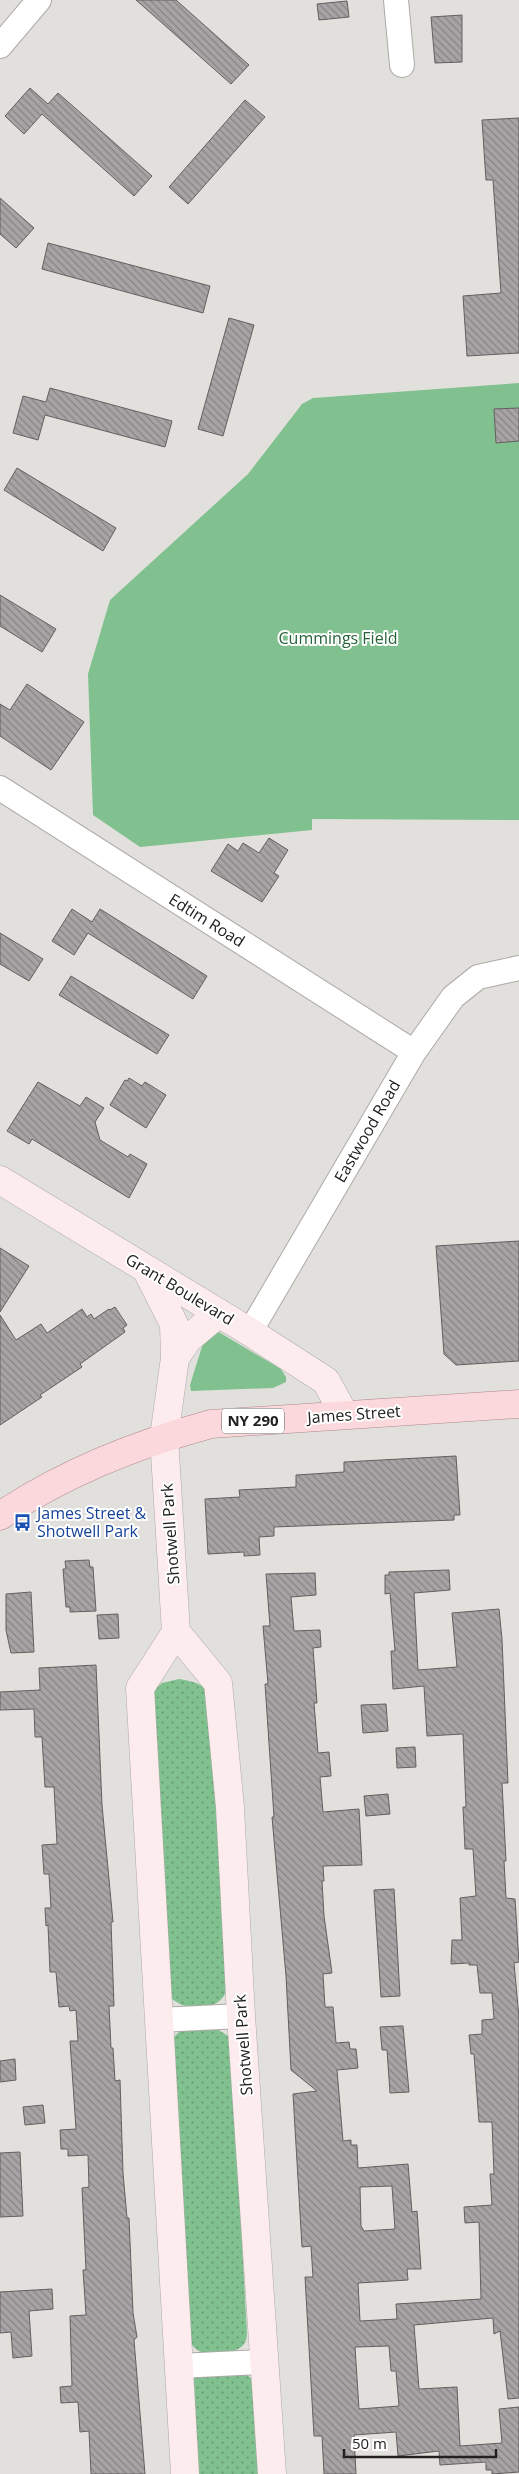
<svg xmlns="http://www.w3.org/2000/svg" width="519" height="2474" viewBox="0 0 519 2474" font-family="'Open Sans',sans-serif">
<defs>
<pattern id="grass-dots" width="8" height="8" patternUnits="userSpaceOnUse" patternTransform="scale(1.25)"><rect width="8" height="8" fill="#81c08f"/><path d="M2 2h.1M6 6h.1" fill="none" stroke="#699c74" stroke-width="1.8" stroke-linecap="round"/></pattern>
<pattern id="building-back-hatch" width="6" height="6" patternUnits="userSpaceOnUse" patternTransform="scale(1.25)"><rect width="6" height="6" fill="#a8a3a5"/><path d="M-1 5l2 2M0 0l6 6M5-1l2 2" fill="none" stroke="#888486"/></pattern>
</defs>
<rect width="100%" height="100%" fill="#e2e0dc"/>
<path fill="url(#grass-dots)" d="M179,1679C194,1682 206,1683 211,1700L228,1987C221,2012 190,2013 172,1999L153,1691L162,1683Z
M217,2029L228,2036L231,2046L247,2333C247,2336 246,2342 244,2344C236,2355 210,2357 199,2351C193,2348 190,2342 187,2336L173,2038L181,2030Z
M241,2371L251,2378L257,2388L261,2474H191V2379L200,2373Z"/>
<path fill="#81c08f" d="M519,383V820L312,819V830L140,847L93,815L88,674L110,600L248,474L302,404L313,398Z
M217,1331L281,1369L286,1377V1382L273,1388L191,1391L190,1385L204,1340Z"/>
<path fill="url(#building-back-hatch)" stroke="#635f60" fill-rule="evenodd" d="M136,0H176L249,65L231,84Z
M347,1L349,17L319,20L317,4Z
M462,15V62L435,63L431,17Z
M30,88L48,104L58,93L152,176L134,196L42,114L24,134L5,116Z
M245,100L265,117L188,204L169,187Z
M519,118V353L467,356L463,296L501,293L493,180H486L482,120Z
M0,198L34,228L16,248L0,234Z
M48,243L210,286L203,313L42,269Z
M229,318L254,325L223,436L198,429Z
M50,388L172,421L165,447L45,415L38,440L13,433L23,396L46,402Z
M519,408V441L496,443L494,409Z
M17,468L116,528L103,551L4,490Z
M0,595L56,629L42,652L0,626Z
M27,684L84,722L51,770L0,736V704L10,710Z
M269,838L288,850L274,873L279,876L262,902L211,871L228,844L238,851L243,843L259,853Z
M72,909L92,922L100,909L207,976L193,999L88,933L74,955L52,941Z
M0,933L43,959L29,981L0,964Z
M71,976L169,1035L157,1054L59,995Z
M129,1078L142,1086L145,1082L166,1095L146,1128L110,1105L125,1080L127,1081Z
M38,1082L80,1106L86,1097L104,1108L95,1122L100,1140L128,1157L130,1154L147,1164L129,1198L32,1139L29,1144L7,1131Z
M519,1241V1361L456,1365L444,1354L436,1246Z
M0,1248L29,1266L0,1312Z
M115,1307L127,1325L123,1328L125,1332L80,1364L82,1367L40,1395L42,1397L0,1425V1315L16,1340L41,1324L47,1333L82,1309L87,1317L91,1314L94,1319L109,1309L110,1310Z
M456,1456L460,1515H454V1520L274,1527V1536L259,1537L260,1555L244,1556V1552L208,1554L205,1499L240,1497L239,1490L296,1487V1475L344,1472V1462Z
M89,1560L90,1567H93L96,1611L70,1612V1607H66L63,1569H66L65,1561Z
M449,1570L450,1590L414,1593L418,1670L457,1667L452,1613L499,1609L502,1639L508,1783H502L506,1861H504L506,1898L515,1899L519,1962L514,1963L519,2018V2398L508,2399L500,2331L494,2334L493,2318L414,2325L419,2389L457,2387L460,2446L502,2443L499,2409L519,2407V2472L492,2474V2470H486V2462L440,2465L439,2451L398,2456L396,2432L354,2435L356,2474H324L322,2436H314L305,2277H313L311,2246L302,2247L293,2094L317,2091L291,2070L286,1976L272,1817H274L265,1684H268L263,1626H270L266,1574L315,1573L316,1595L291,1597L294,1631L320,1630L321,1647L313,1648L317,1703H314L318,1753L329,1752L331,1776L320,1777L323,1812L359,1809L362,1865L323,1866L324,1881H322L324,1916L332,1973L323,1974L325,2007H333L336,2043L349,2042L350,2049H356L358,2068L337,2070L343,2141L351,2140V2145H357L358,2168L408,2164L412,2212L417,2211L421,2269H407L408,2280L358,2283L360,2321L397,2319L396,2304L481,2299L479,2222L465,2223L464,2207L492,2205L490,2174H494L492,2122H479L474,2054H471L469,2035L482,2034V2020L494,2019L492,1993H480L477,1965H469V1963L451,1964L452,1940H462L460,1898L476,1896L473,1849H465L463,1807H466L463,1734L427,1736L424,1686L393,1689L391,1651H395L390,1593L385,1594V1575H389V1572ZM392,2186L395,2229L364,2231L361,2226L360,2187ZM389,2346L391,2371H396L399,2406L359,2409L355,2347Z
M31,1592L34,1652L11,1653L6,1630V1594Z
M118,1614L119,1638L99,1639L97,1615Z
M96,1665L102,1805L113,1922H111L114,2006H109L111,2048H113L115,2081L120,2080L123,2173L127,2218H129L133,2313L137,2337L134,2340L145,2474H91L89,2431L80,2432L78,2402L61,2403L60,2387L72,2386L70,2316L86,2315L83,2270H86L82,2188L89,2187L88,2155L68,2156V2149H61L60,2130L76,2129L70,2041H78L76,2010L70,2011L69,2006L59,2007L56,1972H50L48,1925L46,1926L45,1908H51L49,1874H44L42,1845L57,1844L54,1787H45L42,1737H35L34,1709L0,1710V1692L40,1690L39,1668Z
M386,1704L388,1731L363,1733L361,1705Z
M415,1747L416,1767L397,1768L396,1748Z
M388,1794L390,1814L366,1816L364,1796Z
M394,1889L400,1996L381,1997L374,1890Z
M401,2026H403L409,2092L390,2093L387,2050H382L380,2027Z
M15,2059L16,2080L0,2082V2061Z
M43,2105L45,2123L25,2125L23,2107Z
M20,2152L23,2216L0,2217V2153Z
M52,2289L53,2309L29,2311L32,2356L13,2358L11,2332L0,2333V2292Z"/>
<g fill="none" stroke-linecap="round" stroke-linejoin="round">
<defs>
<path id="street" d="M396,0L402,65
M0,46L39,0
M0,788L414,1052
M250,1332L414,1052L453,997L478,977L519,968
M158,2020L241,2016
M178,2366L263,2362"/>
<path id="secondary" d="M0,1180L250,1332L326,1381L344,1414
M146,1269L174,1324L175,1358L164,1437L176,1632L218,1683L230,1807L241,2016L272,2474
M175,1358L188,1339L219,1313
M176,1632L140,1688L185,2474"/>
<path id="primary" d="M0,1516C64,1473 137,1444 211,1424L519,1404"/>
</defs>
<use href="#street" stroke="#adaaa7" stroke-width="26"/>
<use href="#secondary" stroke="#adaaa7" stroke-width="29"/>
<use href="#primary" stroke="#ad878b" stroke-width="29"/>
<use href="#street" stroke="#fff" stroke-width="24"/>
<use href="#secondary" stroke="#fdeced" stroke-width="28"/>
<use href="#primary" stroke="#fbd8dc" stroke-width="28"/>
</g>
<defs>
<symbol id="bus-bare" viewBox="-9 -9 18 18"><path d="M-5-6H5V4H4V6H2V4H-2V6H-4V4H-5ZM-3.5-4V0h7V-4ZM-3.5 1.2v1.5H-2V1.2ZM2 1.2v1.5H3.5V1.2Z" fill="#1a4fb4" stroke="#fff" stroke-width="2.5" paint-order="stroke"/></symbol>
</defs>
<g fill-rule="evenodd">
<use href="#bus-bare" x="10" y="1510" width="25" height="25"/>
</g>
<g text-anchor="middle" stroke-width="4" stroke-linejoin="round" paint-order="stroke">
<rect fill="#fff" stroke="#646463" stroke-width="1" x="222" y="1408.5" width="62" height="25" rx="4"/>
<g font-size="15" font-weight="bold" fill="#222120">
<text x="253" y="1426">NY 290</text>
</g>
<g font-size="16" fill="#276439" stroke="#fff">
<text x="338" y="644">Cummings Field</text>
</g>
<g font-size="16" fill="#222120" stroke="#fff">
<text transform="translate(207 920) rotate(32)" y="6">Edtim Road</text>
<text transform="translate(367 1131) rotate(-60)" y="6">Eastwood Road</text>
<text transform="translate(180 1289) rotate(31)" y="6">Grant Boulevard</text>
<text transform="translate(354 1414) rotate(-4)" y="6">James Street</text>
<text transform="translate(170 1534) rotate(-94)" y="6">Shotwell Park</text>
<text transform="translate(243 2045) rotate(-94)" y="6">Shotwell Park</text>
</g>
<g font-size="16" fill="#164399" stroke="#fff" text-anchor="start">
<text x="37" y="1519">James Street &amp;<tspan x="37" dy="18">Shotwell Park</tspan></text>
</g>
</g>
<path d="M344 2449v8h152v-8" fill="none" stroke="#222120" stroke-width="2.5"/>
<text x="352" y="2449" font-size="15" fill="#222120" stroke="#ffffff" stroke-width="4" paint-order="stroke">50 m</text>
</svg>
